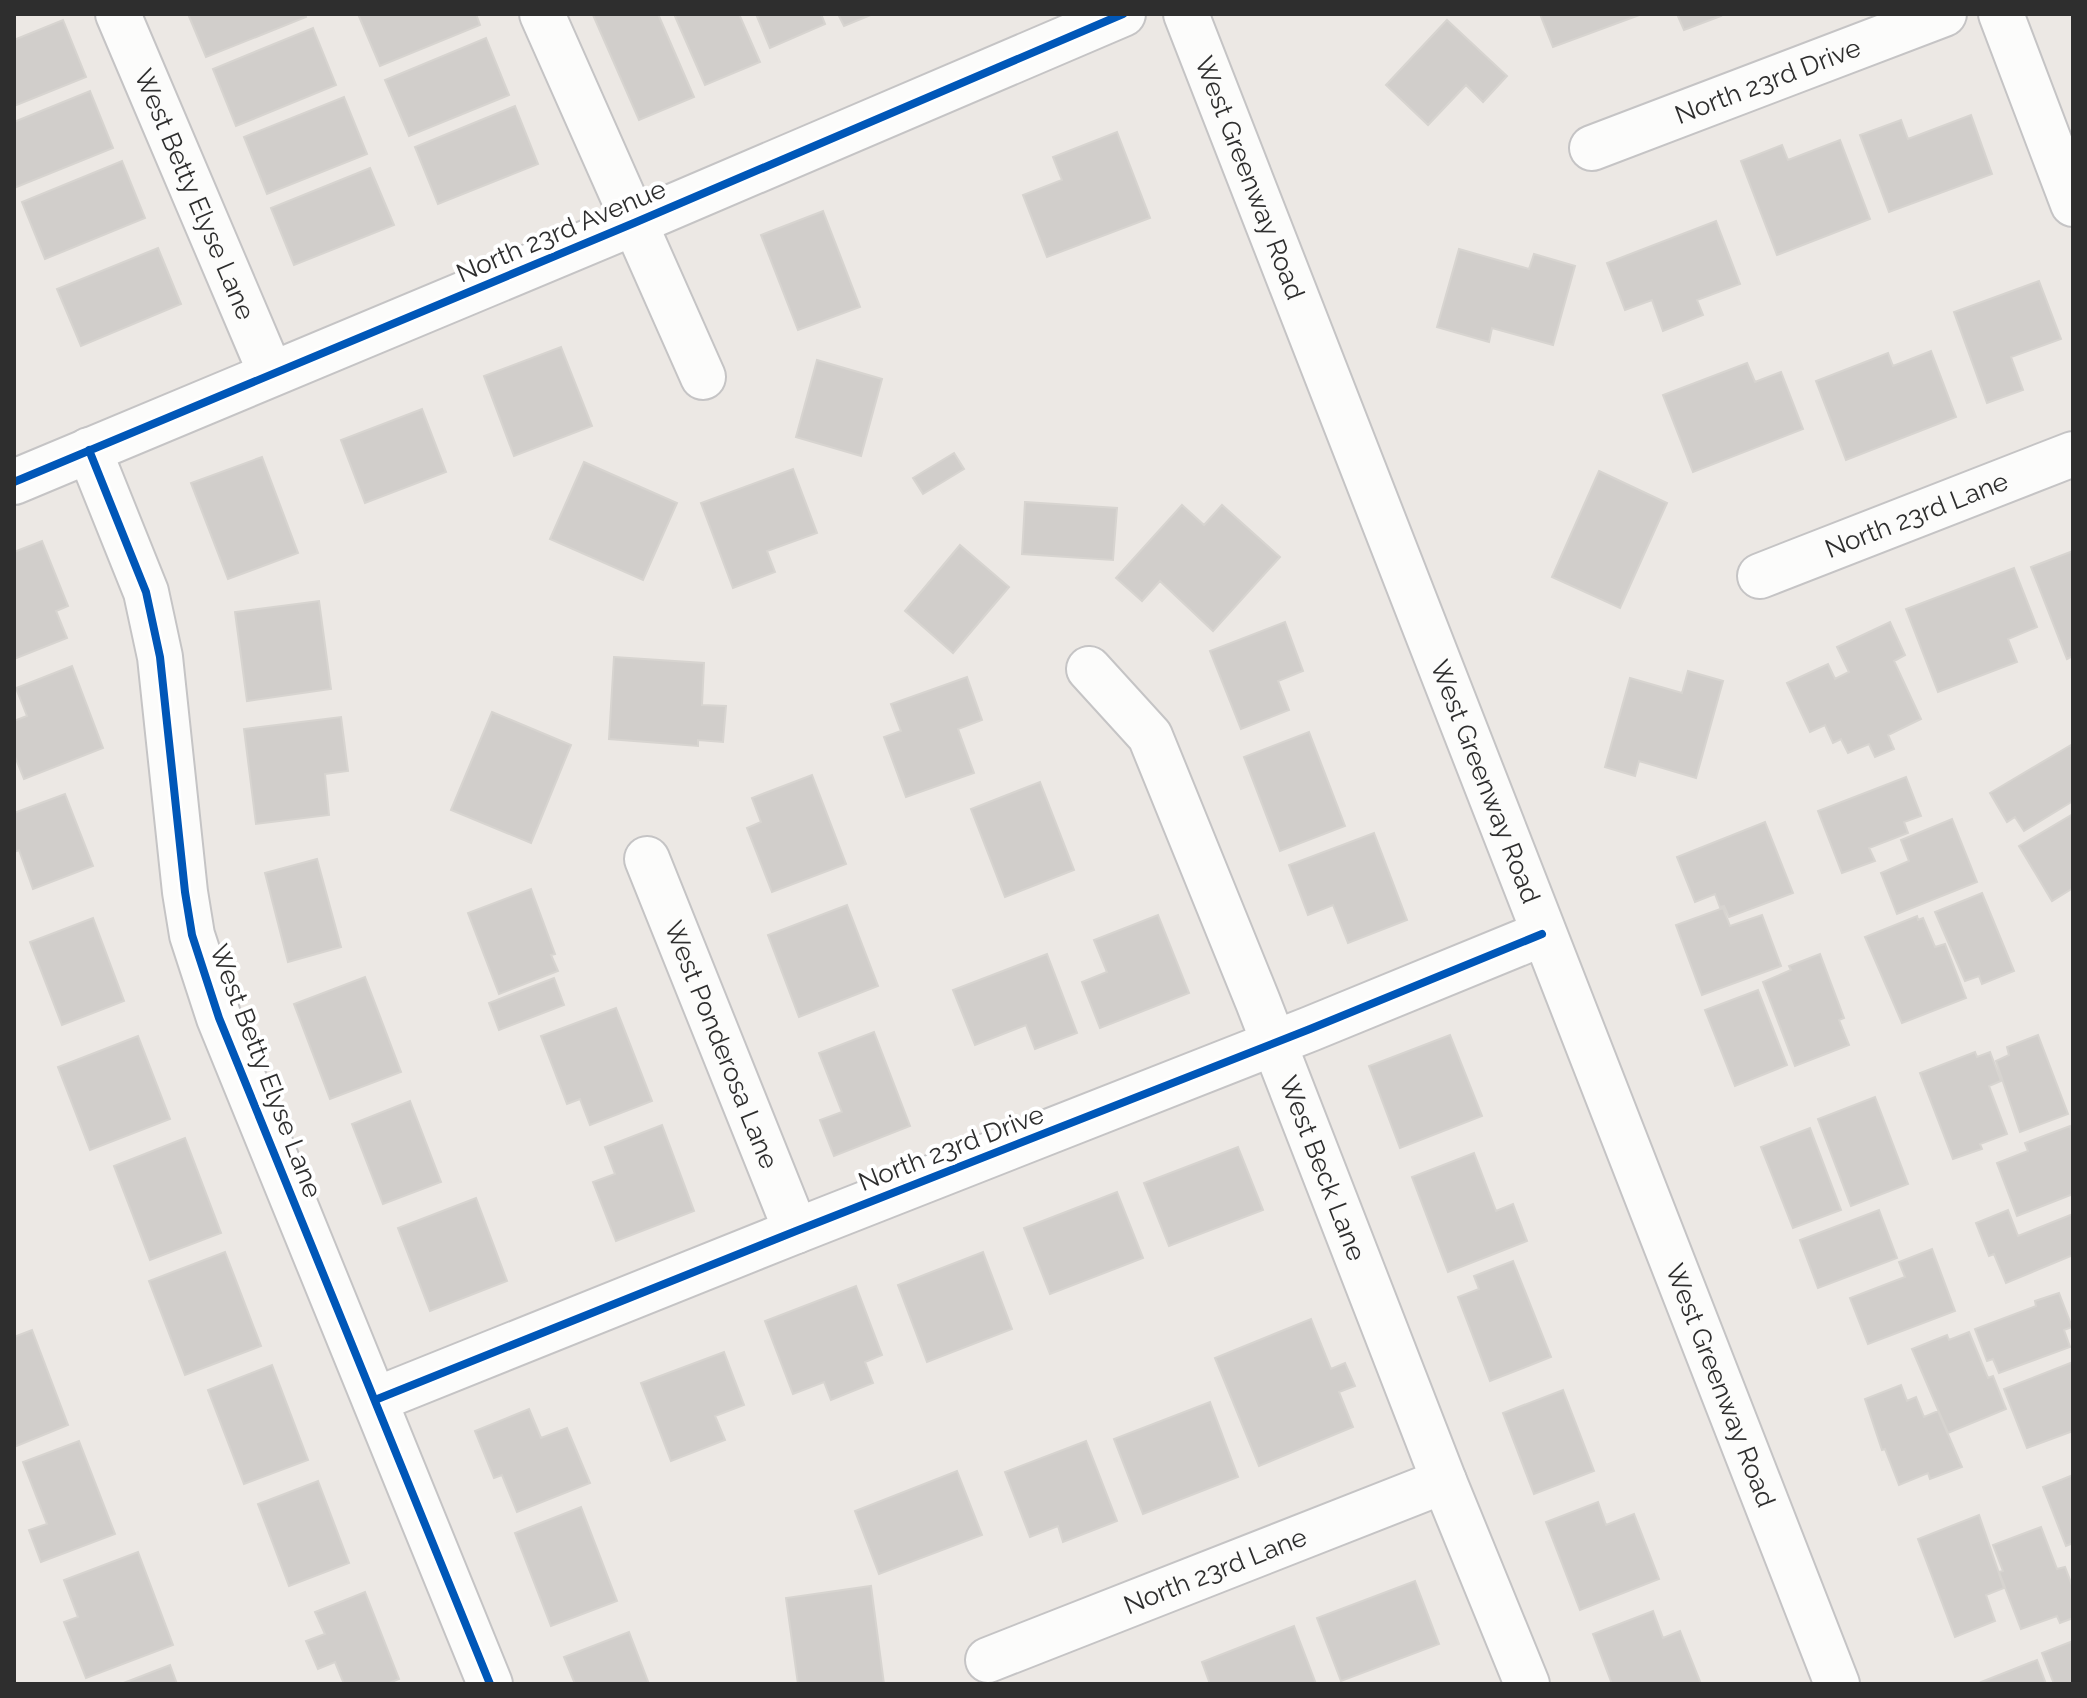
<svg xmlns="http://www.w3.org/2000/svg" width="2087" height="1698" viewBox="0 0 2087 1698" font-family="Raleway,sans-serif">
<rect width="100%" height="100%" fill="#ece8e4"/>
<path fill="#d1cecb" stroke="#d7d4d0" stroke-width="2" d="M188,14H305L306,17L206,57Z
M358,14H476L480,25L380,66Z
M658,14L694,97L639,120L593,15Z
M674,14H739L760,62L705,85Z
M756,14H821L825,24L770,48Z
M838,14H873L844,26Z
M1540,14H1642L1553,47Z
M1677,14H1720L1721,16L1684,30Z
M63,20L86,77L14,106V40Z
M1447,20L1507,76L1483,102L1466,85L1428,125L1386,85Z
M313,28L336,85L236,126L213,69Z
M486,38L509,95L409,136L385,80Z
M90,91L113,148L14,188V122Z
M344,97L367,154L267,194L244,137Z
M515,106L538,164L438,204L415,147Z
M1971,115L1992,174L1889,212L1860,135L1901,120L1908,139Z
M1117,132L1150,218L1047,257L1023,195L1062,180L1053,157Z
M1840,140L1870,219L1777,255L1741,161L1782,145L1788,160Z
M122,161L145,218L45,259L22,202Z
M370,168L394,225L294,265L271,208Z
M823,211L860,307L798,330L761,235Z
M1716,221L1740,284L1697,300L1703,315L1663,331L1652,300L1625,310L1607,263Z
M158,248L181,304L81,346L57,289Z
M1459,249L1529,269L1534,254L1575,266L1553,345L1492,328L1489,342L1437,327Z
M2039,281L2061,339L2011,357L2023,390L1987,403L1954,312Z
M561,347L592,426L514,456L484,376Z
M1931,351L1956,417L1846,460L1816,381L1888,353L1893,366Z
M817,360L882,379L861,456L796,437Z
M1747,363L1755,382L1781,372L1803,429L1693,472L1663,395Z
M422,409L446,472L365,503L341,440Z
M954,453L964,469L923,494L913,478Z
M262,457L298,553L228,579L191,483Z
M584,462L677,503L643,580L550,539Z
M793,469L817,533L767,551L775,572L733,588L701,503Z
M1599,471L1667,503L1620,608L1552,577Z
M1025,502L1117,508L1113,560L1022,554Z
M1182,505L1204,525L1222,505L1280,557L1213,631L1160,581L1142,601L1116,578Z
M42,541L68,606L56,611L67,638L14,659V552Z
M960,545L1009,587L953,653L905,611Z
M2073,551V656L2067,659L2031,567Z
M2014,568L2037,627L2008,639L2017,662L1938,692L1906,609Z
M319,601L331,689L247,701L235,612Z
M1285,622L1303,671L1278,681L1289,710L1241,729L1210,651Z
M1890,622L1905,655L1894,661L1921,719L1888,735L1894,749L1875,757L1869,744L1848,753L1841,739L1833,743L1825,725L1810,732L1787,683L1828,664L1835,679L1849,672L1837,647Z
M614,657L704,663L702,705L726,706L723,742L698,740V746L609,739Z
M72,666L103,748L24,779L14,754V721L27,716L16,688Z
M1688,671L1723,681L1696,778L1639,761L1635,776L1605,767L1630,678L1682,693Z
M967,677L982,720L958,729L974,773L906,797L884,737L901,731L891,704Z
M492,712L571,745L531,843L451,810Z
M341,717L348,771L325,774L329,815L256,824L244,729Z
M1309,732L1345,826L1280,851L1244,757Z
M2071,745L2073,748V801L2024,831L2015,817L2007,822L1990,793Z
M812,775L846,864L772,892L747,828L761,822L752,798Z
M1906,777L1921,816L1904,822L1908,833L1869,848L1875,861L1842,873L1818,811Z
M1040,782L1074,870L1005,897L971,809Z
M65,794L93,866L33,889L19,850L14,852V813Z
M2073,814V888L2052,901L2019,846Z
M1952,819L1977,882L1897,914L1881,873L1909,861L1901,840Z
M1765,822L1793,893L1729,917L1724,906L1720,907L1715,894L1695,902L1677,857Z
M1374,833L1407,920L1348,943L1333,905L1308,915L1289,865Z
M317,859L341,947L288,962L265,873Z
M531,889L555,954L551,955L558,971L499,994L468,913Z
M1982,893L2014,971L1982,984L1979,976L1965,981L1935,912Z
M847,905L878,986L799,1017L768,935Z
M1723,908L1730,926L1762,915L1781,966L1702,995L1676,925Z
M1158,915L1189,993L1100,1028L1082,982L1107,972L1094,940Z
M1917,916L1918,920L1923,918L1935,947L1945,944L1966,998L1902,1023L1865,937Z
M93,918L124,1001L62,1025L30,942Z
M1047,954L1077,1033L1035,1049L1026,1025L975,1045L953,990Z
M1820,954L1844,1018L1839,1020L1849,1045L1795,1066L1763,982L1791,970L1789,966Z
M365,977L401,1072L330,1099L294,1004Z
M554,978L564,1005L499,1030L489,1003Z
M1758,990L1787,1065L1735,1086L1705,1010Z
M616,1008L652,1101L590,1125L580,1099L567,1104L541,1036Z
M874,1032L910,1126L834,1156L820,1120L842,1112L819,1053Z
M1450,1035L1482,1116L1400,1148L1369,1066Z
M2038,1035L2068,1114L2020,1132L1996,1061L2009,1055L2007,1047Z
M138,1036L170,1119L90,1150L58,1067Z
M1975,1052L1977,1057L1990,1052L2001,1081L1989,1086L2007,1134L1980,1144L1982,1149L1953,1159L1920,1073Z
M1875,1097L1908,1184L1851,1206L1818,1119Z
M410,1101L441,1182L383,1204L352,1124Z
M662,1125L694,1211L616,1241L593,1182L615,1174L605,1147Z
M2070,1126L2073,1135V1194L2017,1216L1997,1163L2028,1151L2025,1143Z
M1810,1128L1841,1210L1793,1228L1761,1147Z
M185,1138L221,1233L150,1260L114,1166Z
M1238,1147L1263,1210L1169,1246L1144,1183Z
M1474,1153L1496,1211L1513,1204L1527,1241L1448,1272L1412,1177Z
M1117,1192L1143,1258L1050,1294L1024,1228Z
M476,1198L507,1281L430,1311L398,1228Z
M1879,1210L1897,1258L1818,1288L1800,1240Z
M2008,1210L2018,1236L2073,1214V1255L2006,1283L1994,1254L1989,1256L1976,1223Z
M1932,1249L1955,1311L1868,1344L1850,1298L1905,1277L1899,1262Z
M225,1252L261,1346L185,1375L149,1281Z
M983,1252L1012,1329L927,1362L898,1285Z
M1513,1261L1551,1357L1490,1381L1458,1297L1479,1289L1474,1276Z
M856,1286L882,1355L865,1362L873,1383L831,1400L824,1382L793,1394L765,1321Z
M2059,1293L2072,1327L2064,1330L2070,1347L1999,1373L1993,1359L1987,1361L1975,1329L2036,1306L2035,1301Z
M1311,1319L1331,1369L1345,1363L1355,1386L1339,1392L1353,1427L1259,1466L1215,1358Z
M32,1330L68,1425L14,1447V1337Z
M1969,1332L1988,1378L1993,1376L2006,1409L1948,1433L1912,1349L1947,1335L1949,1340Z
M724,1352L744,1405L715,1416L725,1440L671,1461L641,1383Z
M2073,1362V1431L2027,1448L2004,1389Z
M272,1365L308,1460L244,1484L208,1390Z
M1901,1385L1907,1401L1916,1397L1924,1417L1938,1411L1962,1467L1930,1479L1928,1473L1899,1485L1885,1449L1882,1450L1865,1399Z
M1563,1390L1594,1471L1534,1494L1503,1413Z
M1210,1402L1238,1477L1143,1514L1114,1439Z
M529,1409L541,1438L567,1428L590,1483L517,1512L502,1475L494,1478L475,1431Z
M79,1441L115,1534L41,1562L29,1530L47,1524L23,1462Z
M1086,1441L1117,1521L1063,1542L1058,1526L1030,1537L1005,1472Z
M957,1471L982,1535L879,1574L855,1511Z
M2073,1475V1543L2066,1546L2043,1487Z
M318,1481L349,1563L289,1586L258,1504Z
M1598,1502L1606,1525L1634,1514L1659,1579L1580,1610L1546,1522Z
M581,1507L617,1601L551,1626L515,1533Z
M1979,1515L2004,1588L1986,1595L1995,1621L1955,1637L1918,1539Z
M2041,1527L2057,1569L2065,1567L2073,1588V1618L2060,1623L2057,1616L2021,1629L1999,1572L2003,1571L1993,1545Z
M138,1552L173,1645L86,1678L64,1622L78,1617L64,1580Z
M1415,1581L1439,1644L1341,1681L1317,1618Z
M871,1586L884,1684H798L786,1598Z
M365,1592L399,1679L387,1684H344L335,1662L318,1669L306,1641L325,1634L315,1612Z
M1653,1611L1663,1638L1680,1631L1701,1684H1612L1593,1634Z
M1294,1626L1316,1684H1210L1202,1662Z
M629,1632L649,1684H575L564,1657Z
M2073,1641V1684H2054L2042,1653Z
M2037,1660L2046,1684H1982L1981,1682Z
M170,1665L177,1684H121Z"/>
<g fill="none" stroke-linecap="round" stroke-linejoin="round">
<defs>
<g id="street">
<path id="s1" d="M118,14L271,374"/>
<path d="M542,14L703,377"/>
<path d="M2001,14L2073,204"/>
<path id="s2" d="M1592,148L1944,14"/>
<path d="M89,450L146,592L160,657L185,892L192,935L219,1018L490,1684"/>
<path id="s3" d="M1760,576L2073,454"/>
<path id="s4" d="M1089,669L1150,736L1258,1002L1444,1481L1527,1684"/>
<path id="s5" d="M647,859L796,1231"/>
<path d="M375,1400L796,1231L1310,1029L1542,934"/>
<path id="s6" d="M988,1660L1444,1481"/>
</g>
<g id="secondary">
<path id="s7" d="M1186,14L1837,1684"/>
<path d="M14,482L634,223L1123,14"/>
</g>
</defs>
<use href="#street" stroke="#c5c4c5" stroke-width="48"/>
<use href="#secondary" stroke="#c5c4c5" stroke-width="48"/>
<use href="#street" stroke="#fcfcfb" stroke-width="44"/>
<use href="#secondary" stroke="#fcfcfb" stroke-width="44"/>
<defs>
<path id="cycleway" d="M89,450L146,592L160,657L185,892L192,935L219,1018L490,1684
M14,482L634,223L1123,14
M375,1400L796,1231L1310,1029L1542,934"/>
</defs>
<use href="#cycleway" stroke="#fff" stroke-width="13"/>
<use href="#cycleway" stroke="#0057b8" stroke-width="8"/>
</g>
<g text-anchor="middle" stroke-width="8" stroke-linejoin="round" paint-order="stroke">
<g font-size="26" fill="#2e2e2e" stroke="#fff">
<text dy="9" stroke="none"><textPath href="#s2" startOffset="188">North 23rd Drive</textPath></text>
<text dy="9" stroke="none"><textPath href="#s7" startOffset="176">West Greenway Road</textPath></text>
<text dy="9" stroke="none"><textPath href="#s1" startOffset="196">West Betty Elyse Lane</textPath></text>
<text transform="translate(561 231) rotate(-23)" y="9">North 23rd Avenue</text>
<text dy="9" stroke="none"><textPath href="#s3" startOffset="168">North 23rd Lane</textPath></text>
<text dy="9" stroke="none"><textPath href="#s7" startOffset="824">West Greenway Road</textPath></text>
<text dy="9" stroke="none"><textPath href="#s5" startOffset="200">West Ponderosa Lane</textPath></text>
<text transform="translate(266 1071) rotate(69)" y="9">West Betty Elyse Lane</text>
<text transform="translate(951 1148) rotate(-21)" y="9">North 23rd Drive</text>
<text dy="9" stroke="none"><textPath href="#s4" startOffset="556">West Beck Lane</textPath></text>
<text dy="9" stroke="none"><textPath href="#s7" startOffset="1472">West Greenway Road</textPath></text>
<text dy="9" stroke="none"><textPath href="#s6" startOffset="244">North 23rd Lane</textPath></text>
</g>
</g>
<rect width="2087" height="1698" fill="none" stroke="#2e2e2e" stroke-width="32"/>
</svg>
